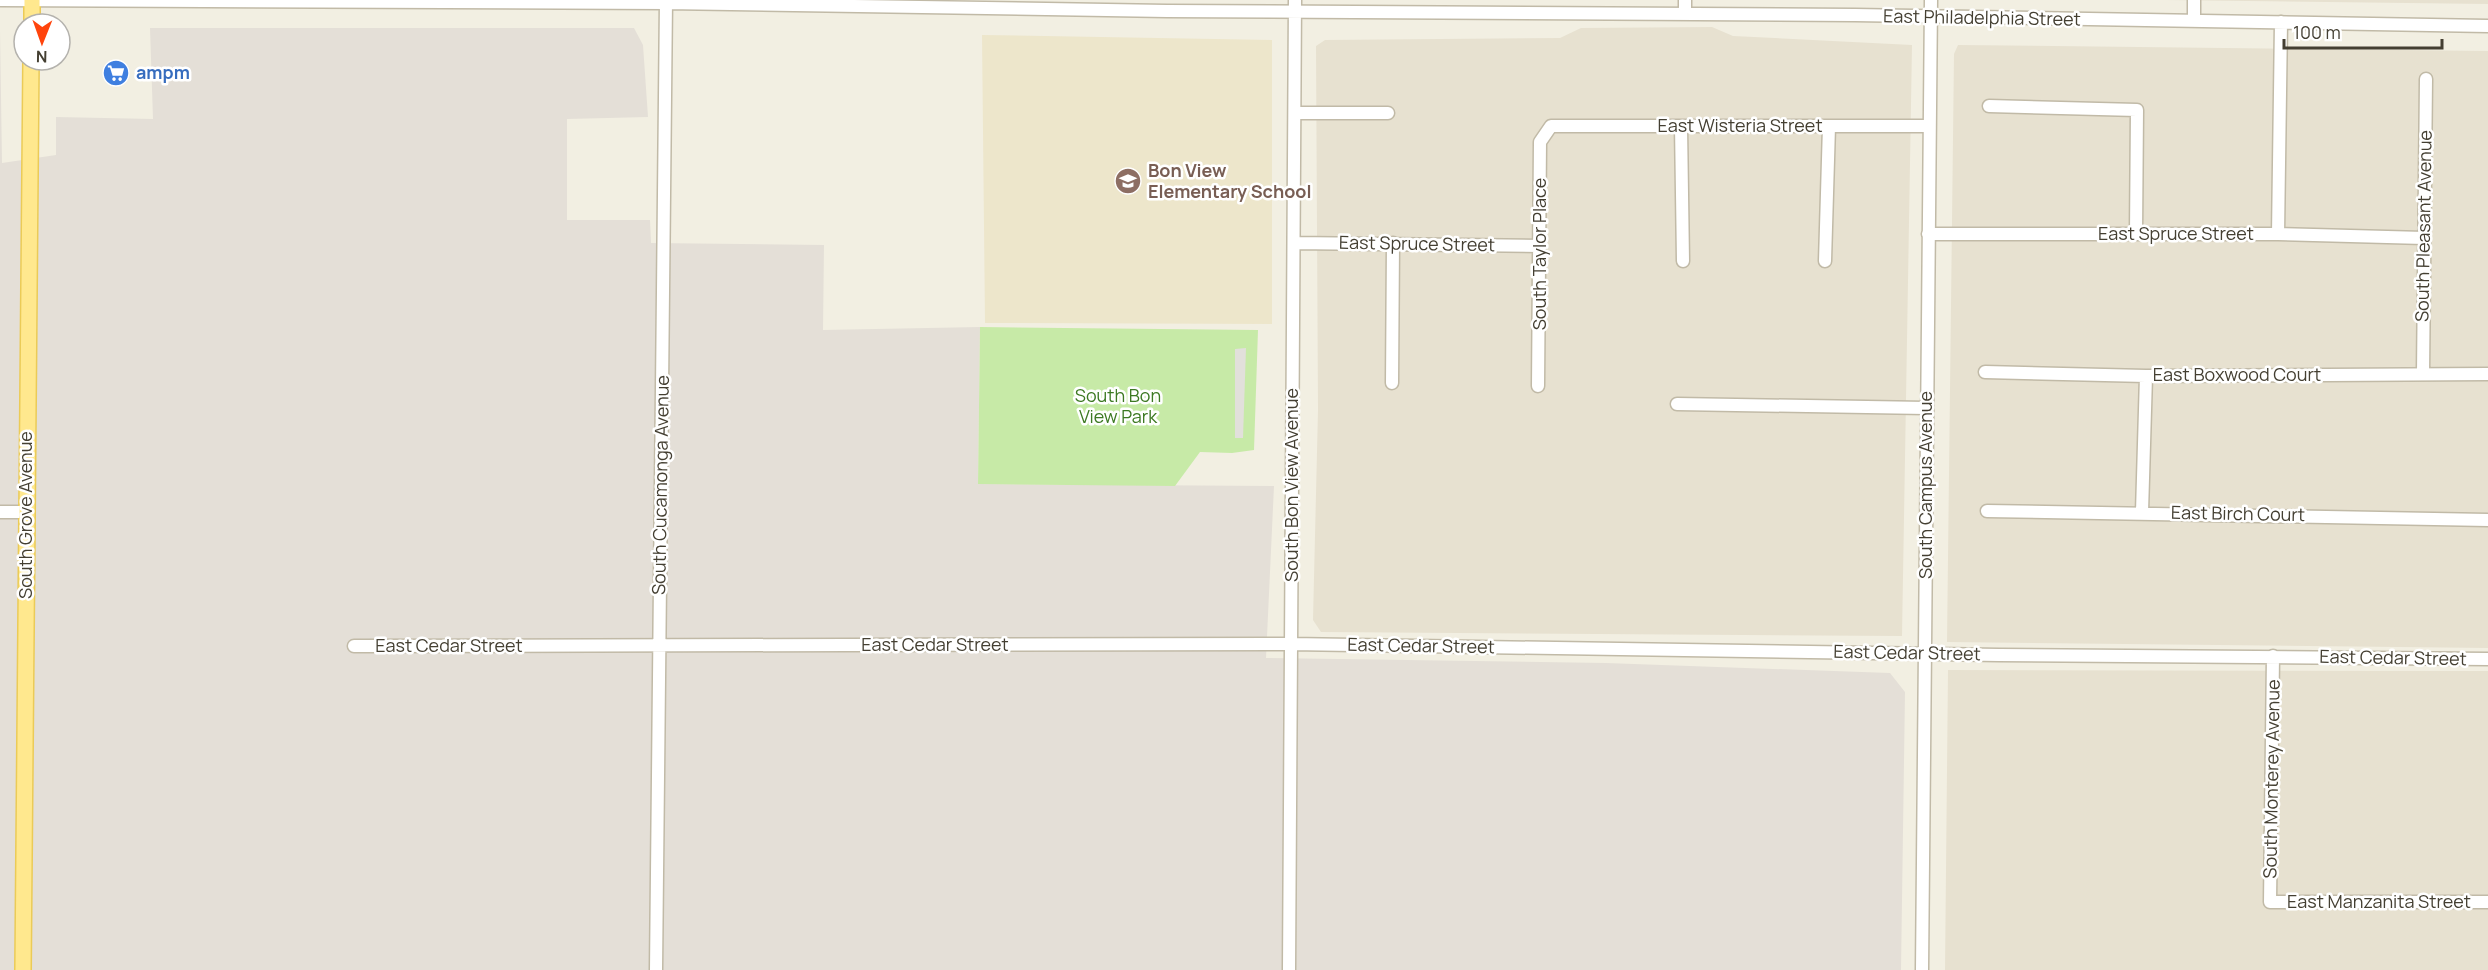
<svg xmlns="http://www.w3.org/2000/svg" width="2488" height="970" viewBox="0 0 2488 970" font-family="Manrope,sans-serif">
<rect width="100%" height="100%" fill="#f2efe2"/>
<path fill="#e7e1d0" d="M2166,0H2488V4Z
M1712,27L1733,36L1912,45L1902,636L1321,632L1313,620L1318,410L1316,46L1325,40L1560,38L1581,28Z
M1958,45L2488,51V648L1947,642L1954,54Z
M1948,670L2488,671V970H1945Z"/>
<path fill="#e4dfd7" d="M150,28H634L643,45L648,117L567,119V220H650L651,243L824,245L823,330L980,327L978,484L1274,486L1266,658L1606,663L1890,673L1905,692L1901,970H0V30L2,163L56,155V117L153,119Z"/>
<path fill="#ede6cb" d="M982,35L1272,40V324L985,323Z"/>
<path fill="#c7eaa7" d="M980,327L1258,330L1254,450L1232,453L1200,452L1175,486L978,484Z"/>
<path fill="#e2e0db" d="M1246,348L1243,438H1235V349Z"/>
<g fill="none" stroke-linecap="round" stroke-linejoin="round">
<defs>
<path id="minor" d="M0,0L666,3L1167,11L1855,15L2488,26
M1685,14V0
M2194,21V0
M1989,106L2137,110L2136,233
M1295,113H1388
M1681,126L1683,261
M1928,234H2278L2424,238
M2278,234L2281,22
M1294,243L1540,246
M1825,261L1829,126
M1985,372L2146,376L2488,374
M2423,373L2426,79
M1392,383L1393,243
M1538,386L1540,142L1551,126H1929
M1677,404L1926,408
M1987,511L2488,520
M0,512H26
M2142,512L2146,376
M354,646L1291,644L1999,655L2488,659
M2273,656L2270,902H2488
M656,970L666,0
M1289,970L1295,0
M1922,970L1931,0"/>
<path id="major" d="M32,24V0
M23,970L31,60"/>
</defs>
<use href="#minor" stroke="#c1baa7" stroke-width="15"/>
<use href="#major" stroke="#ebcb57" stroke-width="18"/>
<use href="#minor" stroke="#fff" stroke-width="12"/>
<use href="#major" stroke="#ffe88e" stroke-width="15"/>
</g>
<defs>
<symbol id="supermarket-disc" viewBox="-11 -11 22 22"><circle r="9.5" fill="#3f7fe0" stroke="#fff"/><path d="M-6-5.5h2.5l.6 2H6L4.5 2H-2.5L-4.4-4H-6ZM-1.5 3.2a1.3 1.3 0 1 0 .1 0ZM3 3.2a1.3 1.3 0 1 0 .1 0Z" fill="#fff"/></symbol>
<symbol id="school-disc" viewBox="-11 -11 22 22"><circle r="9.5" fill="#8d6e63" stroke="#fff"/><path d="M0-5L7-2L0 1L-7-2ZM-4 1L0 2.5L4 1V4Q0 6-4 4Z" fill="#fff"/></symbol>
</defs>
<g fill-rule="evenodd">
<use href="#supermarket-disc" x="101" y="58" width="30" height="30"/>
<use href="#school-disc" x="1113" y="166" width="30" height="30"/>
</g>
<g text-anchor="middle" stroke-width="5" stroke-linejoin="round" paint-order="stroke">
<g font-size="18" fill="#443f32" stroke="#fff">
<text transform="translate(1982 18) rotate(1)" y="6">East Philadelphia Street</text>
<text x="1740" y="132">East Wisteria Street</text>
<text transform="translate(2424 226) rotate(-89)" y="6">South Pleasant Avenue</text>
<text x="2176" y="240">East Spruce Street</text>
<text transform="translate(1417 244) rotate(1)" y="6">East Spruce Street</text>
<text transform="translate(1540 254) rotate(-90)" y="6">South Taylor Place</text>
<text x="2237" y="381">East Boxwood Court</text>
<text transform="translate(661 485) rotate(-89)" y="6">South Cucamonga Avenue</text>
<text transform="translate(1292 485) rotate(-90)" y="6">South Bon View Avenue</text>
<text transform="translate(1926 485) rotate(-90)" y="6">South Campus Avenue</text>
<text transform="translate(2238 514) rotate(1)" y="6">East Birch Court</text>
<text transform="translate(26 515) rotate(-90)" y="6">South Grove Avenue</text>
<text x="935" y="651">East Cedar Street</text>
<text x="449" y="652">East Cedar Street</text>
<text transform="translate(1421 646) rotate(1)" y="6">East Cedar Street</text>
<text transform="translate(1907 653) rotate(1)" y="6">East Cedar Street</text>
<text transform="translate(2393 658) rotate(1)" y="6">East Cedar Street</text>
<text transform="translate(2272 779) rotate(-89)" y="6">South Monterey Avenue</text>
<text x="2379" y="908">East Manzanita Street</text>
</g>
<g font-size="18" font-weight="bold" fill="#366cbe" stroke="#fff" text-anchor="start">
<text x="136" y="79">ampm</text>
</g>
<g font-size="18" font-weight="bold" fill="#785e54" stroke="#fff" text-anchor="start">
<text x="1148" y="177">Bon View<tspan x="1148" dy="21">Elementary School</tspan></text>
</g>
<g font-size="18" fill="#3c7922" stroke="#fff">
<text x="1118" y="402">South Bon<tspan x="1118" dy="21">View Park</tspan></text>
</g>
</g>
<g transform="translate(42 42) rotate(181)"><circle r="28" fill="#ffffff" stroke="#b4b2ad" stroke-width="1.5"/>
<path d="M0-4.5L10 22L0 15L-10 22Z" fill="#ff440c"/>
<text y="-9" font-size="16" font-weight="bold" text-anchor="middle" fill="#443f32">N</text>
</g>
<path d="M2284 39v9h158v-9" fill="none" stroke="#443f32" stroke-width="3"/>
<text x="2293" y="39" font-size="18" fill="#443f32" stroke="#ffffff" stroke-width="4.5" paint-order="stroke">100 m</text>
</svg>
